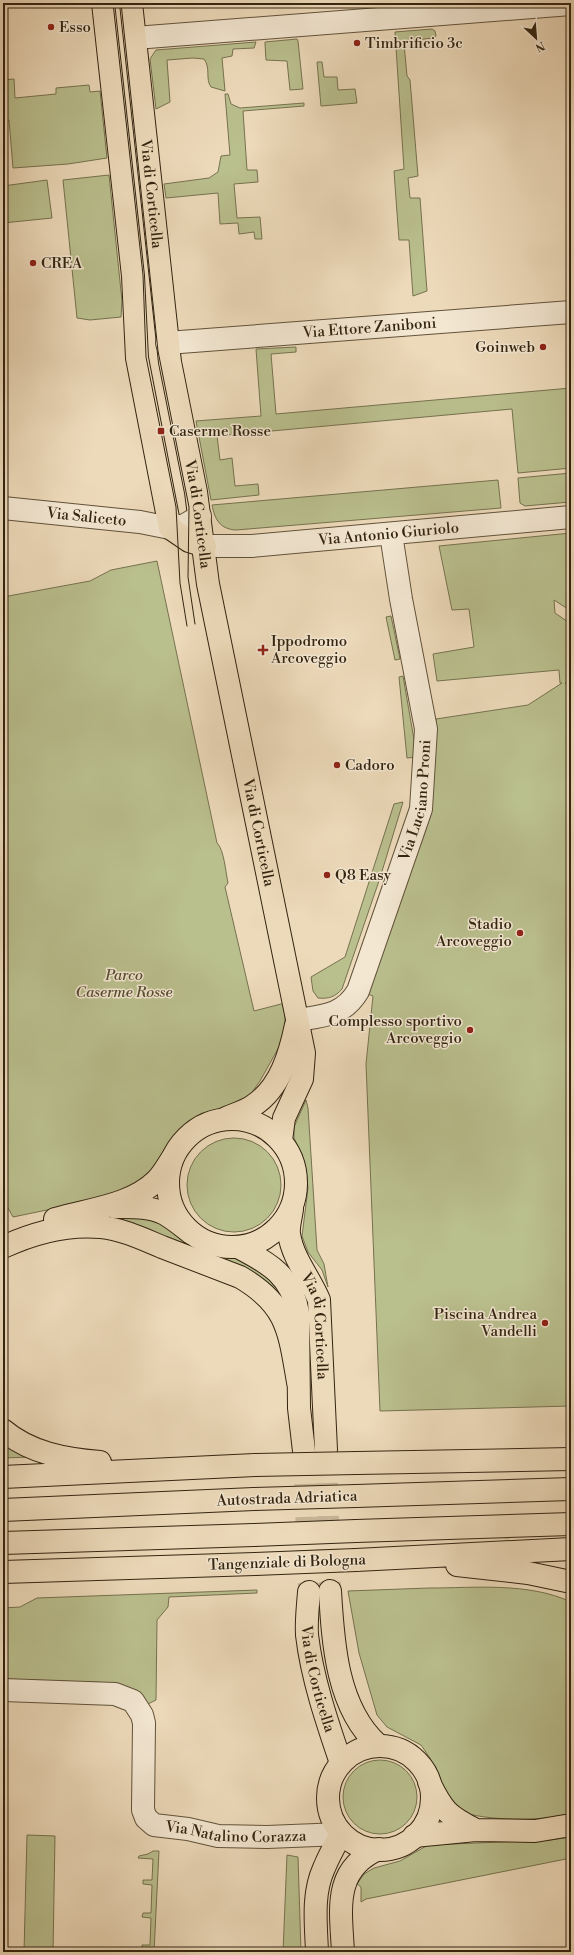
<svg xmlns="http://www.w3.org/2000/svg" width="574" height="1955" viewBox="0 0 574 1955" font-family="'Libre Bodoni',serif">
<rect width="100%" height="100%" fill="#eddaba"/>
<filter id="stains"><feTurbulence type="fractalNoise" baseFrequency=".005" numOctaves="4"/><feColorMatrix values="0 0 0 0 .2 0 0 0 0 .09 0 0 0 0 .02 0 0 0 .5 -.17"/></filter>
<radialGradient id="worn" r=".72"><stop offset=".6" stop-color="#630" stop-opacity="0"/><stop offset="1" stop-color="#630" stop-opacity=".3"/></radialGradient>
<path fill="#babf8e" stroke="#76724f" d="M432,29L435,31L436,36L433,38L407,41L404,44L407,76L410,80L418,176L408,178L410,198H420L427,291L413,296L409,240H399L394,171L404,169L395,32Z
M297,39L298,41L303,89L290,90L287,61L266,60L265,44V42Z
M256,42L254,48L233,49L232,56L222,58L225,91L211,87C205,79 211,68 204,59L193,58L167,60L170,102L156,109L150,59L156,50Z
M317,62H322L324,77H337L338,90L355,89L357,103L321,106Z
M14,79L15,98L56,94V88L89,85L90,92L100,91L107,158L68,164L13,168L9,120L3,121V80Z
M225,94H228L231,104L240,108L304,103V106L243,111L247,170H257L258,182L234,184L237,218L260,217L262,239H255L254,232L239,234L238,223L220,224L218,193L166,198L164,184L209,178L218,172L221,156L230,155Z
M109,175L122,301L121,317L90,320L77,318L63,180Z
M47,180L52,218L3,223V186Z
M296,347V352L271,354L276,414L571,388V468L518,473L512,409L217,436L220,460L232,458L235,486L258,484L259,495L211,500L196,421L261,416L256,349Z
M571,473L570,502L525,506L520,503L518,478Z
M498,480L501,508L236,530C220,529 215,520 212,505Z
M571,533V602L568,609L554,600L555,613L571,624V680L570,682L565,683L571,684V1406L380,1411L366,1064L373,996L365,993L430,803L436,719L528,705L562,683H560L559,670L437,681L433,654L474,647L469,609L452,610L439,546Z
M157,561L217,843C224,849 226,874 228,883L225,887L254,1011L285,1003V1029L279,1047L260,1081L247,1099L206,1116L184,1129L169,1145L160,1162L138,1186L95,1200L13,1217L3,1199V597L90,581L111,570Z
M391,616L400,659L395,660L386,617Z
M403,676L417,757L407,758L399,677Z
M403,802L380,878L342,989C335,997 329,999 318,998L313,991L311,977L345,957L394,804Z
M306,1100L308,1108L317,1250L324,1264L328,1287L322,1270L308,1252L302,1236L308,1188L306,1170L302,1155L294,1138V1127Z
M187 1185a47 47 0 1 1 94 0a47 47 0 1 1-94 0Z
M130,1215H148L206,1252L240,1259L263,1268L281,1287L294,1313L117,1221Z
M3,1436L32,1457L3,1458Z
M429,1588C475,1588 528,1582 571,1602V1813C546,1822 484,1821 459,1811L440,1785L430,1758L421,1745L387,1727L377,1715L359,1653L348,1591Z
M257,1590V1593L169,1597L168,1607L157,1620L156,1700L148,1704L136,1691L117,1683L3,1679V1608L20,1607L37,1598Z
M343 1797a37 37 0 1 1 74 0a37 37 0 1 1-74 0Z
M27,1835L55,1836L53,1952H24Z
M571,1837V1858L366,1899L361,1902V1887L357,1884L364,1874L374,1868L400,1861L428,1845L550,1840Z
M153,1851H159L154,1952H150V1949H142V1945H150L151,1918L142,1917L143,1913H151L152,1885L143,1884V1880H152L153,1859L138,1858L139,1856L148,1854Z
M287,1855L298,1857L301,1952H283Z"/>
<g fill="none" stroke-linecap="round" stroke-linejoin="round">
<path stroke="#c8b698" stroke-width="22" stroke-dasharray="22 11" stroke-linecap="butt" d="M326,1450L330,1591
M304,1451L309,1592"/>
<defs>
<g id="minor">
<path d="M135,38L571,4"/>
<path id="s1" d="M167,343L571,312"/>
<path id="s2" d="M3,508L140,522L170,528L185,525L200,516"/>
<path id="s3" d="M205,546H252L571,517"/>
<path id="s4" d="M297,1020C323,1016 343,1016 358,991L421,809L426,729L401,599L391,534"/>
<path id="s5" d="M3,1690L115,1694L133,1701L142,1715L144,1723L143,1810L146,1818L154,1825L188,1829L218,1836L267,1837L341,1834"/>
</g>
<g id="major">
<path d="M103,3L133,276L137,358L170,528L189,541L205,546"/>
<path id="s6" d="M131,3L170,362L196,492L208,584L304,1053L302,1079L284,1118L281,1140"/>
<path d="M226,1118C235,1114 246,1111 254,1105C280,1088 290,1054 296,1025"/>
<circle cx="232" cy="1183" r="64"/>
<path id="s7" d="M292,1209C291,1217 288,1227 289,1234C293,1259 310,1278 319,1300L326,1450"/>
<path d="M238,1247C269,1263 292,1276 298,1313L299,1408L304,1451"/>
<path d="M330,1591C333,1644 337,1708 378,1745"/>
<path id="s8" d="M309,1592C308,1606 306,1621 307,1635C312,1678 327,1722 341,1763"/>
<circle cx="380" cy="1798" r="52"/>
<path d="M317,1952C316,1924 312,1894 324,1868C329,1856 335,1845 341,1834"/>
<path d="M343,1952C341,1911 332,1869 379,1849"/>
</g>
<path id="highway" d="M115,1207C131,1207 150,1206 165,1214C174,1219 183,1227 191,1233
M55,1219C89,1209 131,1206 157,1180C163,1174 168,1165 173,1157
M3,1247C33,1233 68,1224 101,1227C122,1229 143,1239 162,1247C188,1257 214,1267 240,1277C288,1305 289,1331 298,1382
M3,1430C30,1453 65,1459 100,1462
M357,1463L571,1459
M3,1477L255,1465
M356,1496L571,1489
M3,1510L254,1499
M356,1531L571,1524
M3,1543L254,1535
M356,1560L571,1549
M457,1565L528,1573L571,1582
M3,1572L255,1564
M429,1782C443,1811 448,1816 476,1830
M414,1836L476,1830L535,1831L571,1825"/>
</defs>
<use href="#minor" stroke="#62523a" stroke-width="24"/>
<use href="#major" stroke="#332410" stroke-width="24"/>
<use href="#highway" stroke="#332410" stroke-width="24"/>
<use href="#minor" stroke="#f3e7d2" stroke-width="22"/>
<use href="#major" stroke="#eddaba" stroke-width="22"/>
<use href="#highway" stroke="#eddaba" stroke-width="22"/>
<path stroke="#332410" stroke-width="1" d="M113,3L143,275L146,357L176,507L180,583L187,626
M121,3L158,351L189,507L188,577L195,624"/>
<defs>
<path id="highway-bridge" d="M255,1465L357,1463
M254,1499L356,1496
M254,1535L356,1531
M255,1564L356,1560"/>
</defs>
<use href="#highway-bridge" stroke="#332410" stroke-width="24" stroke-linecap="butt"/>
<use href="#highway-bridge" stroke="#eddaba" stroke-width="22"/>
</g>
<g fill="#8f2418" stroke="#f3e7d2" stroke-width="1.5">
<circle cx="51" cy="27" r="4"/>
<circle cx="357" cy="43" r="4"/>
<circle cx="33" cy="263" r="4"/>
<circle cx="543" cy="347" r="4"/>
<rect x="157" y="427" width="8" height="8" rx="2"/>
<path d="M261 644h4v4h4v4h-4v4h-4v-4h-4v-4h4z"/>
<circle cx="337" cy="765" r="4"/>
<circle cx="327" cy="875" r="4"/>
<circle cx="520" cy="933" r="4"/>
<circle cx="470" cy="1030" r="4"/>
<circle cx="545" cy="1323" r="4"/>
</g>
<g text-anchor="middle" stroke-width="3" stroke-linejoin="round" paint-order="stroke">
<g font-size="15" fill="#332410" stroke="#f3e7d2" text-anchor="start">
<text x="59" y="32">Esso</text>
<text x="365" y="48">Timbrificio 3c</text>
<text x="41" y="268">CREA</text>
<text x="535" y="352" text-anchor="end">Goinweb</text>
<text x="169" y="436">Caserme Rosse</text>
<text x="271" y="646">Ippodromo<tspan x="271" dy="17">Arcoveggio</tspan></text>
<text x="345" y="770">Cadoro</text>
<text x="335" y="880">Q8 Easy</text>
<text x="512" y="929" text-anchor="end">Stadio<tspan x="512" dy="17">Arcoveggio</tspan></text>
<text x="462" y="1026" text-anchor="end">Complesso sportivo<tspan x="462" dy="17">Arcoveggio</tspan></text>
<text x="537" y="1319" text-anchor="end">Piscina Andrea<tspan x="537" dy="17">Vandelli</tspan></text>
</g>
<g font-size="15" fill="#332410" stroke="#f3e7d2">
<text dy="5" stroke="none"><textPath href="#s6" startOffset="192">Via di Corticella</textPath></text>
<text dy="5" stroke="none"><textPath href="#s1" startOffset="203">Via Ettore Zaniboni</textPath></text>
<text dy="5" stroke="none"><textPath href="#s6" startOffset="516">Via di Corticella</textPath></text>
<text dy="5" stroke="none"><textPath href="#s2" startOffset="84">Via Saliceto</textPath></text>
<text dy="5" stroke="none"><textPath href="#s3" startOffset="184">Via Antonio Giuriolo</textPath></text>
<text dy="5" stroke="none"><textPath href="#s4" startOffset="271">Via Luciano Proni</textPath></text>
<text dy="5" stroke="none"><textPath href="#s6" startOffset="840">Via di Corticella</textPath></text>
<text dy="5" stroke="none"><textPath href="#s7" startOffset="123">Via di Corticella</textPath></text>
<text transform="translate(287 1498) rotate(-2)" y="5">Autostrada Adriatica</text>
<text transform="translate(287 1562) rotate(-2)" y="5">Tangenziale di Bologna</text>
<text dy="5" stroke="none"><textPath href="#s8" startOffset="88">Via di Corticella</textPath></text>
<text dy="5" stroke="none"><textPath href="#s5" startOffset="345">Via Natalino Corazza</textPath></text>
</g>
<g font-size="15" font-style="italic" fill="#554b30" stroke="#f3e7d2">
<text x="124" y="980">Parco<tspan x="124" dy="17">Caserme Rosse</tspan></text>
</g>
</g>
<rect width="574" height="1955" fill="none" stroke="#eddaba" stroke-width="16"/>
<rect x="4" y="4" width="566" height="1947" fill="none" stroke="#332410" stroke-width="2"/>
<rect x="8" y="8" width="558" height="1939" fill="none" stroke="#332410"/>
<g transform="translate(536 38) rotate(154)" stroke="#f3e7d2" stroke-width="3" paint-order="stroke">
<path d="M0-3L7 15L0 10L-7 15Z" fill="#332410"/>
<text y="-6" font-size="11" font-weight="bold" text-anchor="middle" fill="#332410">N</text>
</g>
<rect width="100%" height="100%" filter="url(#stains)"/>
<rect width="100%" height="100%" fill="url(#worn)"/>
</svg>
